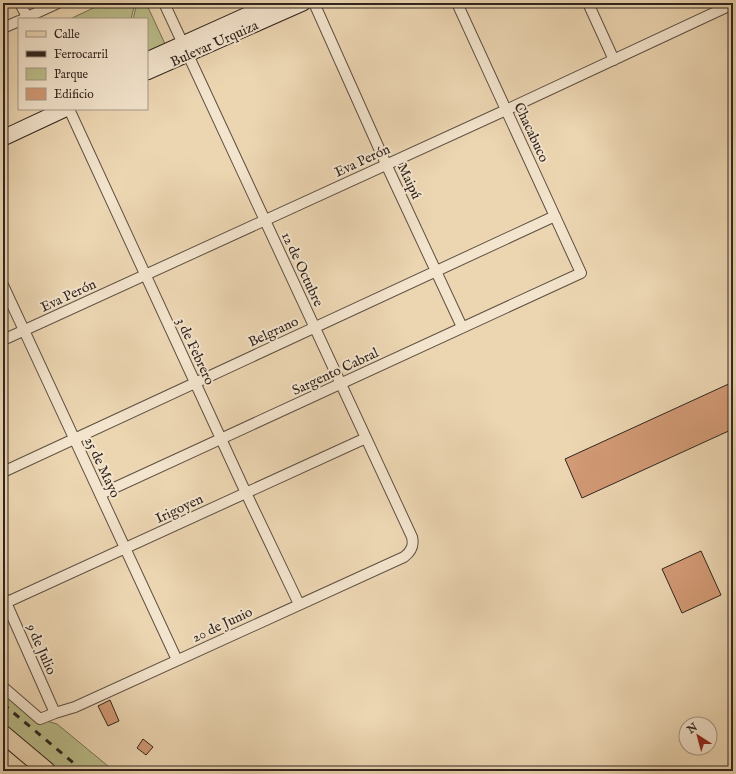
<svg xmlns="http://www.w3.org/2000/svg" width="736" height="774" viewBox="0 0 736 774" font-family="'IM FELL English',serif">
<rect width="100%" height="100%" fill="#ecd6b2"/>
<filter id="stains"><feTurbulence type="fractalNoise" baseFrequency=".005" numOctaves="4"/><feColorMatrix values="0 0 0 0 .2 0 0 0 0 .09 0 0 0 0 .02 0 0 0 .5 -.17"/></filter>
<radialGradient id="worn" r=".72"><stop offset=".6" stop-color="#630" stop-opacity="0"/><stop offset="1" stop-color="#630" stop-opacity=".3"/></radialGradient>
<path fill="#babd8a" stroke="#757054" d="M104,3H135L131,19H70Z
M137,3H146L166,46L147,55V19H133Z
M3,687L40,719L57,724L114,771H47L3,734Z"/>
<path fill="#d29a75" stroke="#30241e" d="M733,382V429L582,498L565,459Z
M701,551L721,595L682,613L662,569Z
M110,700L119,721L108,726L98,706Z
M143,739L153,747L146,755L137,748Z"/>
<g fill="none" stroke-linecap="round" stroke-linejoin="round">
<defs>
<path id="street" d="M20,3L28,19
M314,3L386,164L462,327
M588,3L614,60
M23,19L58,3
M3,28L19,21
M69,109L246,493L299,604
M3,285L177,660
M3,340L506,110L733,4
M3,472L555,216
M101,494L581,273L457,3
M4,598L55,713
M3,604L366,438
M3,687L40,719L55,713L75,707L404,557C412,551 414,545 412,537L164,3"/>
<path id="secondary" d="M147,60L274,3
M147,72L303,3
M3,138L65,109"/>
<path id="primary" d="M3,734L47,771"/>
</defs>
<use href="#street" stroke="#5f5043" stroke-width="12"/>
<use href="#secondary" stroke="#30241e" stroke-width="17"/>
<use href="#primary" stroke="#30241e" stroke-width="19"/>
<use href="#street" stroke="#f3e4cd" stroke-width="10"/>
<use href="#secondary" stroke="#f3e4cd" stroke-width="15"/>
<use href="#primary" stroke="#ecd6b2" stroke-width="17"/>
<path stroke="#30241e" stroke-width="3" stroke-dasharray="7 7" stroke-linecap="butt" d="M3,704L83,771"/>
</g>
<g text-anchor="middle" stroke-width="4" stroke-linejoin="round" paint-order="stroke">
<g font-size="14" fill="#30241e" stroke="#f3e4cd">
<text transform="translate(214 43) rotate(-24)" y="5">Bulevar Urquiza</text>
<text transform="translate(532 132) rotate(65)" y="5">Chacabuco</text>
<text transform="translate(362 160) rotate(-25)" y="5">Eva Perón</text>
<text transform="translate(410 181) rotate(65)" y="5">Maipú</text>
<text transform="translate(303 269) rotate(65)" y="5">12 de Octubre</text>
<text transform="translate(68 295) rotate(-25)" y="5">Eva Perón</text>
<text transform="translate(273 331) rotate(-25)" y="5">Belgrano</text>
<text transform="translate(196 351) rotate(65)" y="5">3 de Febrero</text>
<text transform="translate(335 371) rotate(-25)" y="5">Sargento Cabral</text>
<text transform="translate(103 467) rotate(65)" y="5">25 de Mayo</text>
<text transform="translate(179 508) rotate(-25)" y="5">Irigoyen</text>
<text transform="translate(222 624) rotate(-25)" y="5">20 de Junio</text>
<text transform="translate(42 649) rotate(66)" y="5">9 de Julio</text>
</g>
</g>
<rect width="736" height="774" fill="none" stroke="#ecd6b2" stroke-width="16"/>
<rect x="4" y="4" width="728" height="766" fill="none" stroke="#30241e" stroke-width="2"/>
<rect x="8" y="8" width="720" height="758" fill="none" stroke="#30241e"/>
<rect x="18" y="18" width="130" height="92" fill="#f3e4cd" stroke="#a59787"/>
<rect x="26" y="31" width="20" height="6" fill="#ecd6b2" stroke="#a59787"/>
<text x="54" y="38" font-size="12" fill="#30241e">Calle</text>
<rect x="26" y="51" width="20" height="6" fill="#30241e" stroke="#a59787"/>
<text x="54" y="58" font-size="12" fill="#30241e">Ferrocarril</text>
<rect x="26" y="68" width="20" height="12" fill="#babd8a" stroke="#a59787"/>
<text x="54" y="78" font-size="12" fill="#30241e">Parque</text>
<rect x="26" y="88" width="20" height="12" fill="#d29a75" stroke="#a59787"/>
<text x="54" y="98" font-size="12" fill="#30241e">Edificio</text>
<g transform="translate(698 736) rotate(324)"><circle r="19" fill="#f3e4cd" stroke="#a59787"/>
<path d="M0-3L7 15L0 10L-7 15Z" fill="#8f2418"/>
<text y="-6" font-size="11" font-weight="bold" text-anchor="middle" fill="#30241e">N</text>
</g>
<rect width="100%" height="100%" filter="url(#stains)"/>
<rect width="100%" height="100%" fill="url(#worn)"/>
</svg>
